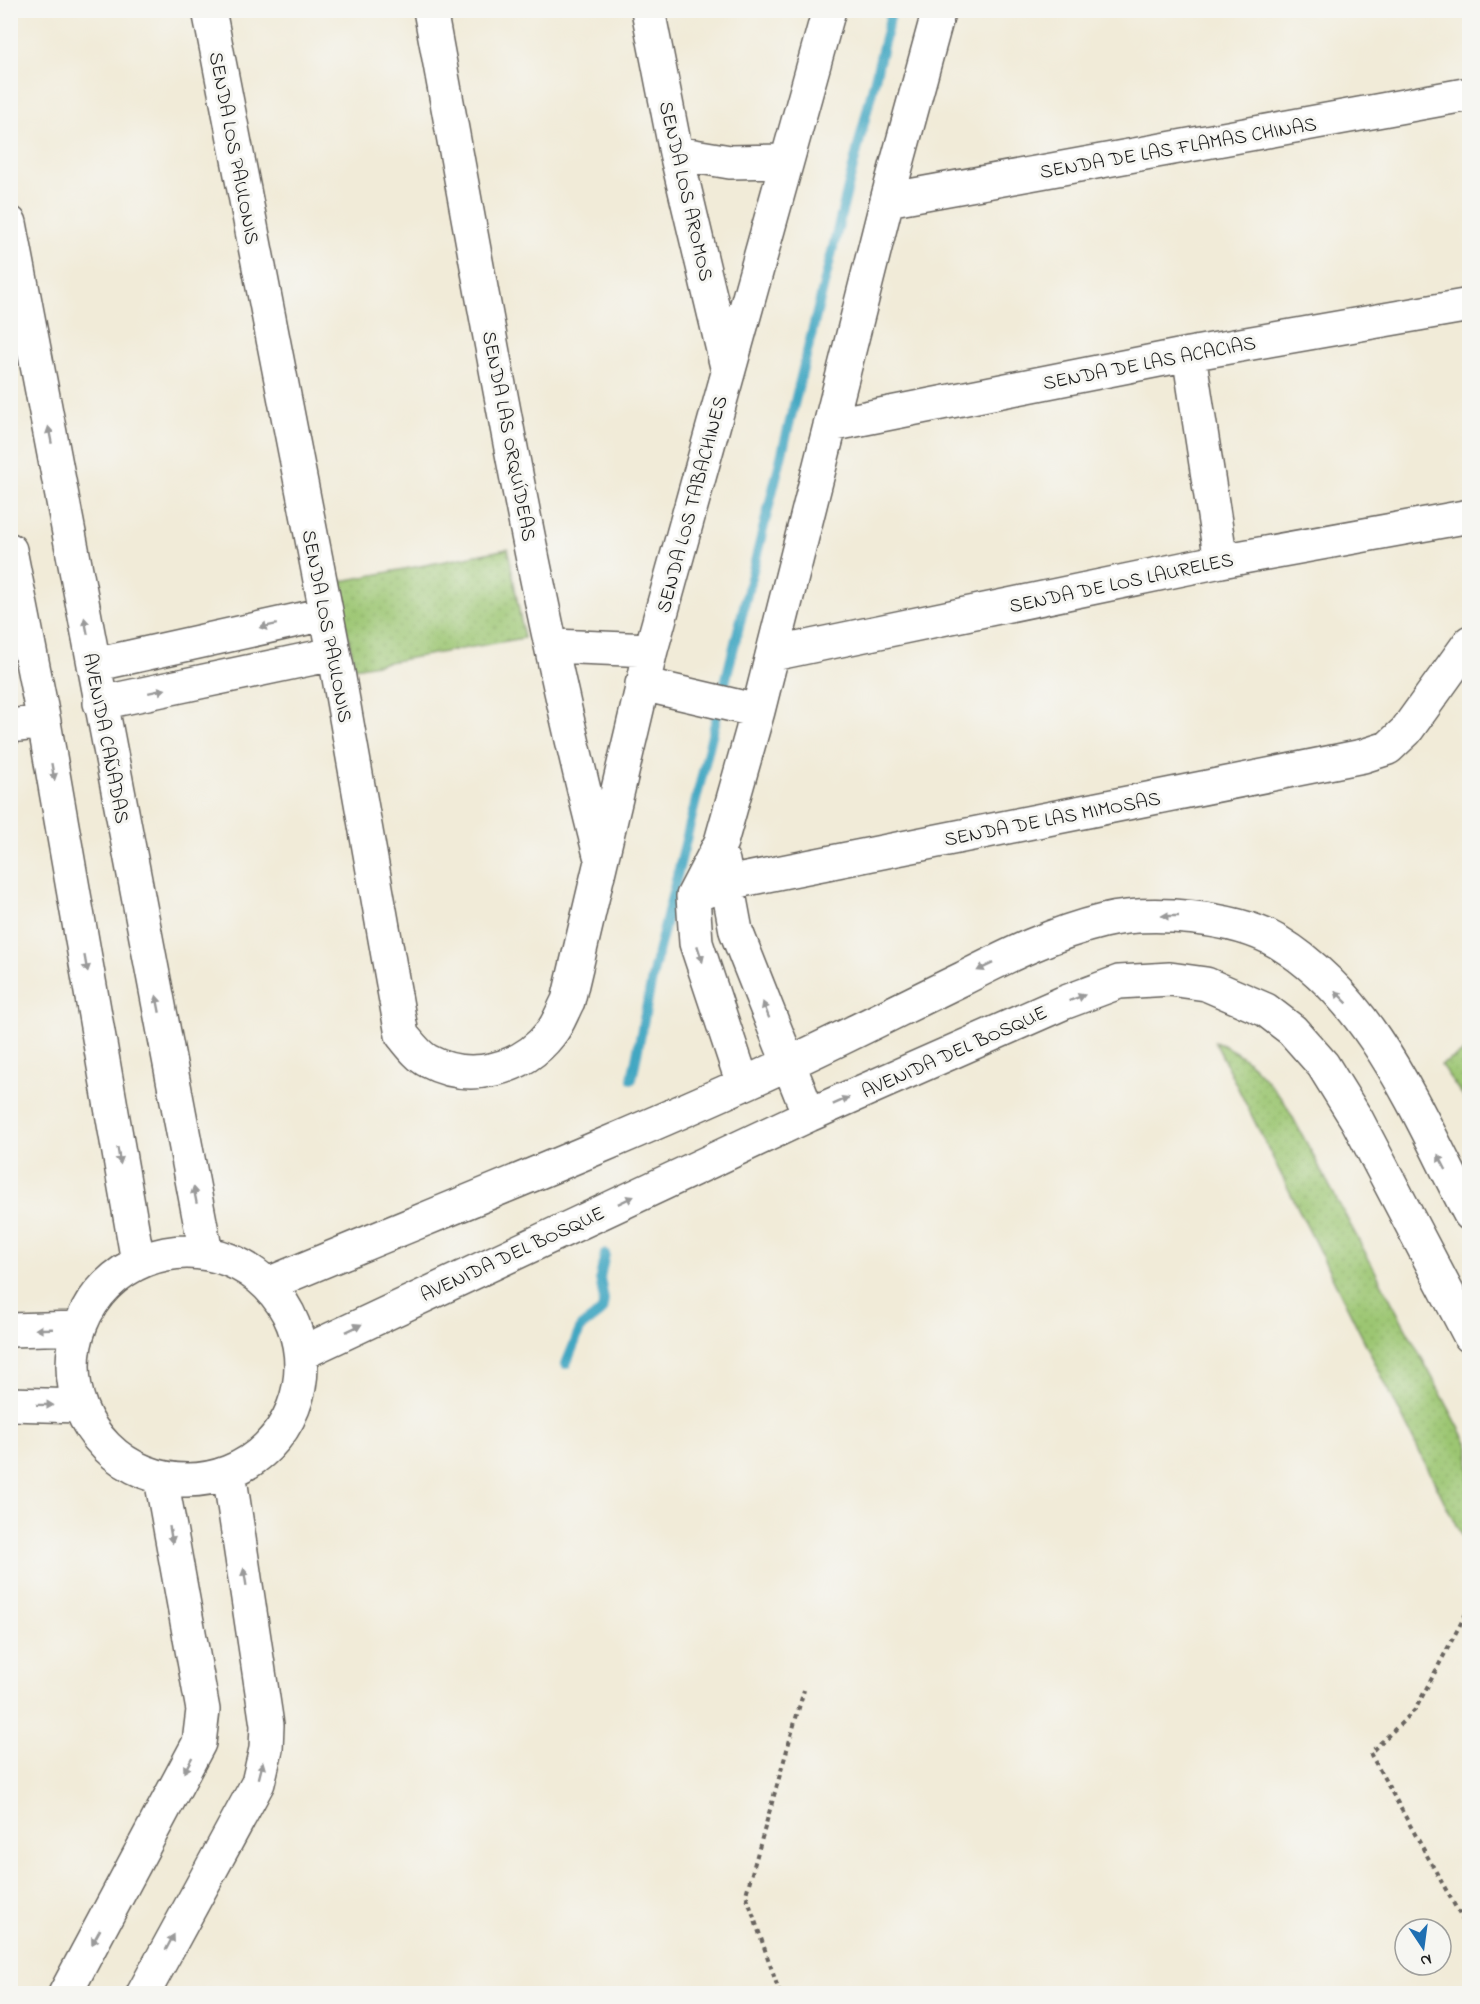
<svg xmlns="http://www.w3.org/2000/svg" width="1480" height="2004" viewBox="0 0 1480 2004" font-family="'Indie Flower',sans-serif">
<defs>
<pattern id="park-dots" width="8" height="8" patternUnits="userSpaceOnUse" patternTransform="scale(1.5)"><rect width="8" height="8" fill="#9cc672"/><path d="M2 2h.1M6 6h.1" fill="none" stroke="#86aa62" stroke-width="1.8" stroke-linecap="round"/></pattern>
</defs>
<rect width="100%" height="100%" fill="#f6f6f2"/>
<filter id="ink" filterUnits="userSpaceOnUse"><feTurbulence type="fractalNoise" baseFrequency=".0167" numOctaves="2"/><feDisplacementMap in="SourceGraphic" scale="12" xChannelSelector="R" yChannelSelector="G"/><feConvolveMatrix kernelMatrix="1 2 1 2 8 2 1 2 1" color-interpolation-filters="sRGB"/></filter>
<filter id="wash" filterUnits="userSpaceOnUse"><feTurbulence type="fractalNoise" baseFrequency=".008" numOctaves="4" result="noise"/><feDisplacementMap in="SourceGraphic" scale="24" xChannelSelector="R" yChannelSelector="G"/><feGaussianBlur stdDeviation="1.35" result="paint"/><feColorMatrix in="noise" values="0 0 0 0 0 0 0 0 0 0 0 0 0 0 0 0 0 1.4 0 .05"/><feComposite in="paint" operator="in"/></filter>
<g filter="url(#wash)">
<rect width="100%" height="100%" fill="#f1ebd8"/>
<path fill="url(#park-dots)" stroke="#5c7147" stroke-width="1.5" d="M508,549L524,638L355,668L337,582Z
M1215,1042C1248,1054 1264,1077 1285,1103L1469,1446V1551Z
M1469,1049V1105L1441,1065Z"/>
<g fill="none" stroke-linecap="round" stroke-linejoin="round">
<path stroke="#42a7c2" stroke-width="10" d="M632,1079L654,969L892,10
M566,1364L581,1327L602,1311L604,1300L600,1278L605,1254"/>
</g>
</g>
<g filter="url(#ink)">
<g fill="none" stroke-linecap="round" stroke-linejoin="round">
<defs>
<path id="street" d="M209,10L339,678L402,1035C409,1043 418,1056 428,1061C469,1083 522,1070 550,1034C558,1025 562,1012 568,1001L651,650L829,10
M430,10C483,293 529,577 600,855
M648,10L676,153L727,367
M676,153L730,162L786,161
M887,200L1470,94
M10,223L206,1253
M1189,354L1221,561
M830,425L1189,354L1470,305
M10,550L44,722L138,1262
M553,646L651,650
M773,654L1221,561L1470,516
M94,665L325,614
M642,684L758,711
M100,703L333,654
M10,726L44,722
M723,861L736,931L809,1115
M693,896L727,883L1363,756L1388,748L1406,731L1470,642
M743,1084L696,943L693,896L721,842L758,711L887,200L939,10
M73 1366a114 114 0 1 1 228 0a114 114 0 1 1-228 0Z
M268,1284C440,1212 614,1144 783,1066C844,1038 904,1007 964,978C1009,955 1053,933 1103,921C1151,910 1234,916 1278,942C1375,1001 1419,1118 1470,1214
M10,1330L78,1328
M302,1353L809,1115L1063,1003L1119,982L1170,979L1206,984L1266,1010L1292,1030L1323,1065L1357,1120L1470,1336
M10,1404L79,1406
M65,1994L199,1743L203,1710L161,1478
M143,1994L258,1783L266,1749L267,1725L229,1472"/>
</defs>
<use href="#street" stroke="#67645e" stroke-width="36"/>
<path stroke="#67645e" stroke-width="4" stroke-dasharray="4.5 4.5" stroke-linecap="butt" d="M1470,1606L1415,1710L1370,1753L1470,1933
M780,1994L746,1894L804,1690"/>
<use href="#street" stroke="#fff" stroke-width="33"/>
</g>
<defs><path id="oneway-solid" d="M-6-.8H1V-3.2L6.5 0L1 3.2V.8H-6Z" transform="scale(1.5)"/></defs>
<g fill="#999">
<use href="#oneway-solid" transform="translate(50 435) rotate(-101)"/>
<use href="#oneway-solid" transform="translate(86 626) rotate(-101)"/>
<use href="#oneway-solid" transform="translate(268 626) rotate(168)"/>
<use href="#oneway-solid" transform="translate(157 691) rotate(-12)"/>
<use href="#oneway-solid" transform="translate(53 772) rotate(80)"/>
<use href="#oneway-solid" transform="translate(1170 916) rotate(-180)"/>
<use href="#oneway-solid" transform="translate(700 954) rotate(72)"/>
<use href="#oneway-solid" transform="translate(86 964) rotate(80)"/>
<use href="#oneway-solid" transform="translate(985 967) rotate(154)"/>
<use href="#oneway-solid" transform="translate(1341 997) rotate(-135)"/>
<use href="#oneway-solid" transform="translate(1077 998) rotate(-21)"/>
<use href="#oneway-solid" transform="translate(158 1004) rotate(-101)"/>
<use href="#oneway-solid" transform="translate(766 1010) rotate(-111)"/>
<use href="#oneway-solid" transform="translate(841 1101) rotate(-24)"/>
<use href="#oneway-solid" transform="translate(119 1156) rotate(80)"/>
<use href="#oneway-solid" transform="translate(1442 1162) rotate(-118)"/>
<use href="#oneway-solid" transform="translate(195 1195) rotate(-101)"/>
<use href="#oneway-solid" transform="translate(626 1200) rotate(-25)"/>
<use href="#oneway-solid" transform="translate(354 1328) rotate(-26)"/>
<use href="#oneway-solid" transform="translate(44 1329) rotate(178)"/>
<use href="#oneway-solid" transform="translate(45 1405) rotate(1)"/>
<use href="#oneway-solid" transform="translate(171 1535) rotate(80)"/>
<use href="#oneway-solid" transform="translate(245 1577) rotate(-99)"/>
<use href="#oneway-solid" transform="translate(188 1765) rotate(118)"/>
<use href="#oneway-solid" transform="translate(261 1770) rotate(-76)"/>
<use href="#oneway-solid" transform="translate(96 1937) rotate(119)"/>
<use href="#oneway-solid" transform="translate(170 1942) rotate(-62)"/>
</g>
</g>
<g text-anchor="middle" stroke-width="6" stroke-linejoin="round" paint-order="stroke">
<g font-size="20" fill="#1c1c1c" stroke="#f6f6f2">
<text transform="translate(1178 147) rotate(-10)" y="7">SENDA DE LAS FLAMAS CHINAS</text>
<text transform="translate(235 148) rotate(79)" y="7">SENDA LOS PAULONIS</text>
<text transform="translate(687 191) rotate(77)" y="7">SENDA LOS AROMOS</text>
<text transform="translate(1149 362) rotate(-11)" y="7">SENDA DE LAS ACACIAS</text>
<text transform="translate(510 436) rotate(79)" y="7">SENDA LAS ORQUÍDEAS</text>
<text transform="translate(691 504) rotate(-75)" y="7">SENDA LOS TABACHINES</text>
<text transform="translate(1121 582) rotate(-12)" y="7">SENDA DE LOS LAURELES</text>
<text transform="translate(328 626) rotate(79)" y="7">SENDA LOS PAULONIS</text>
<text transform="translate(107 738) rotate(79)" y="7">AVENIDA CAÑADAS</text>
<text transform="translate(1052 818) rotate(-11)" y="7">SENDA DE LAS MIMOSAS</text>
<text transform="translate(954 1051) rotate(-24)" y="7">AVENIDA DEL BOSQUE</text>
<text transform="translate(512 1253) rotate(-25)" y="7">AVENIDA DEL BOSQUE</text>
</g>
</g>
<rect width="1480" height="2004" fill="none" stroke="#f6f6f2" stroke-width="36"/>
<g transform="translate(1423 1947) rotate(167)"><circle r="28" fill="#f6f6f2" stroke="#9f9f9c" stroke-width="1.5"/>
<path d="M0-4.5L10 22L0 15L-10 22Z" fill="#1f6fb2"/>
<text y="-9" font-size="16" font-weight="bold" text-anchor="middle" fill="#1c1c1c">N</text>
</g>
</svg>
